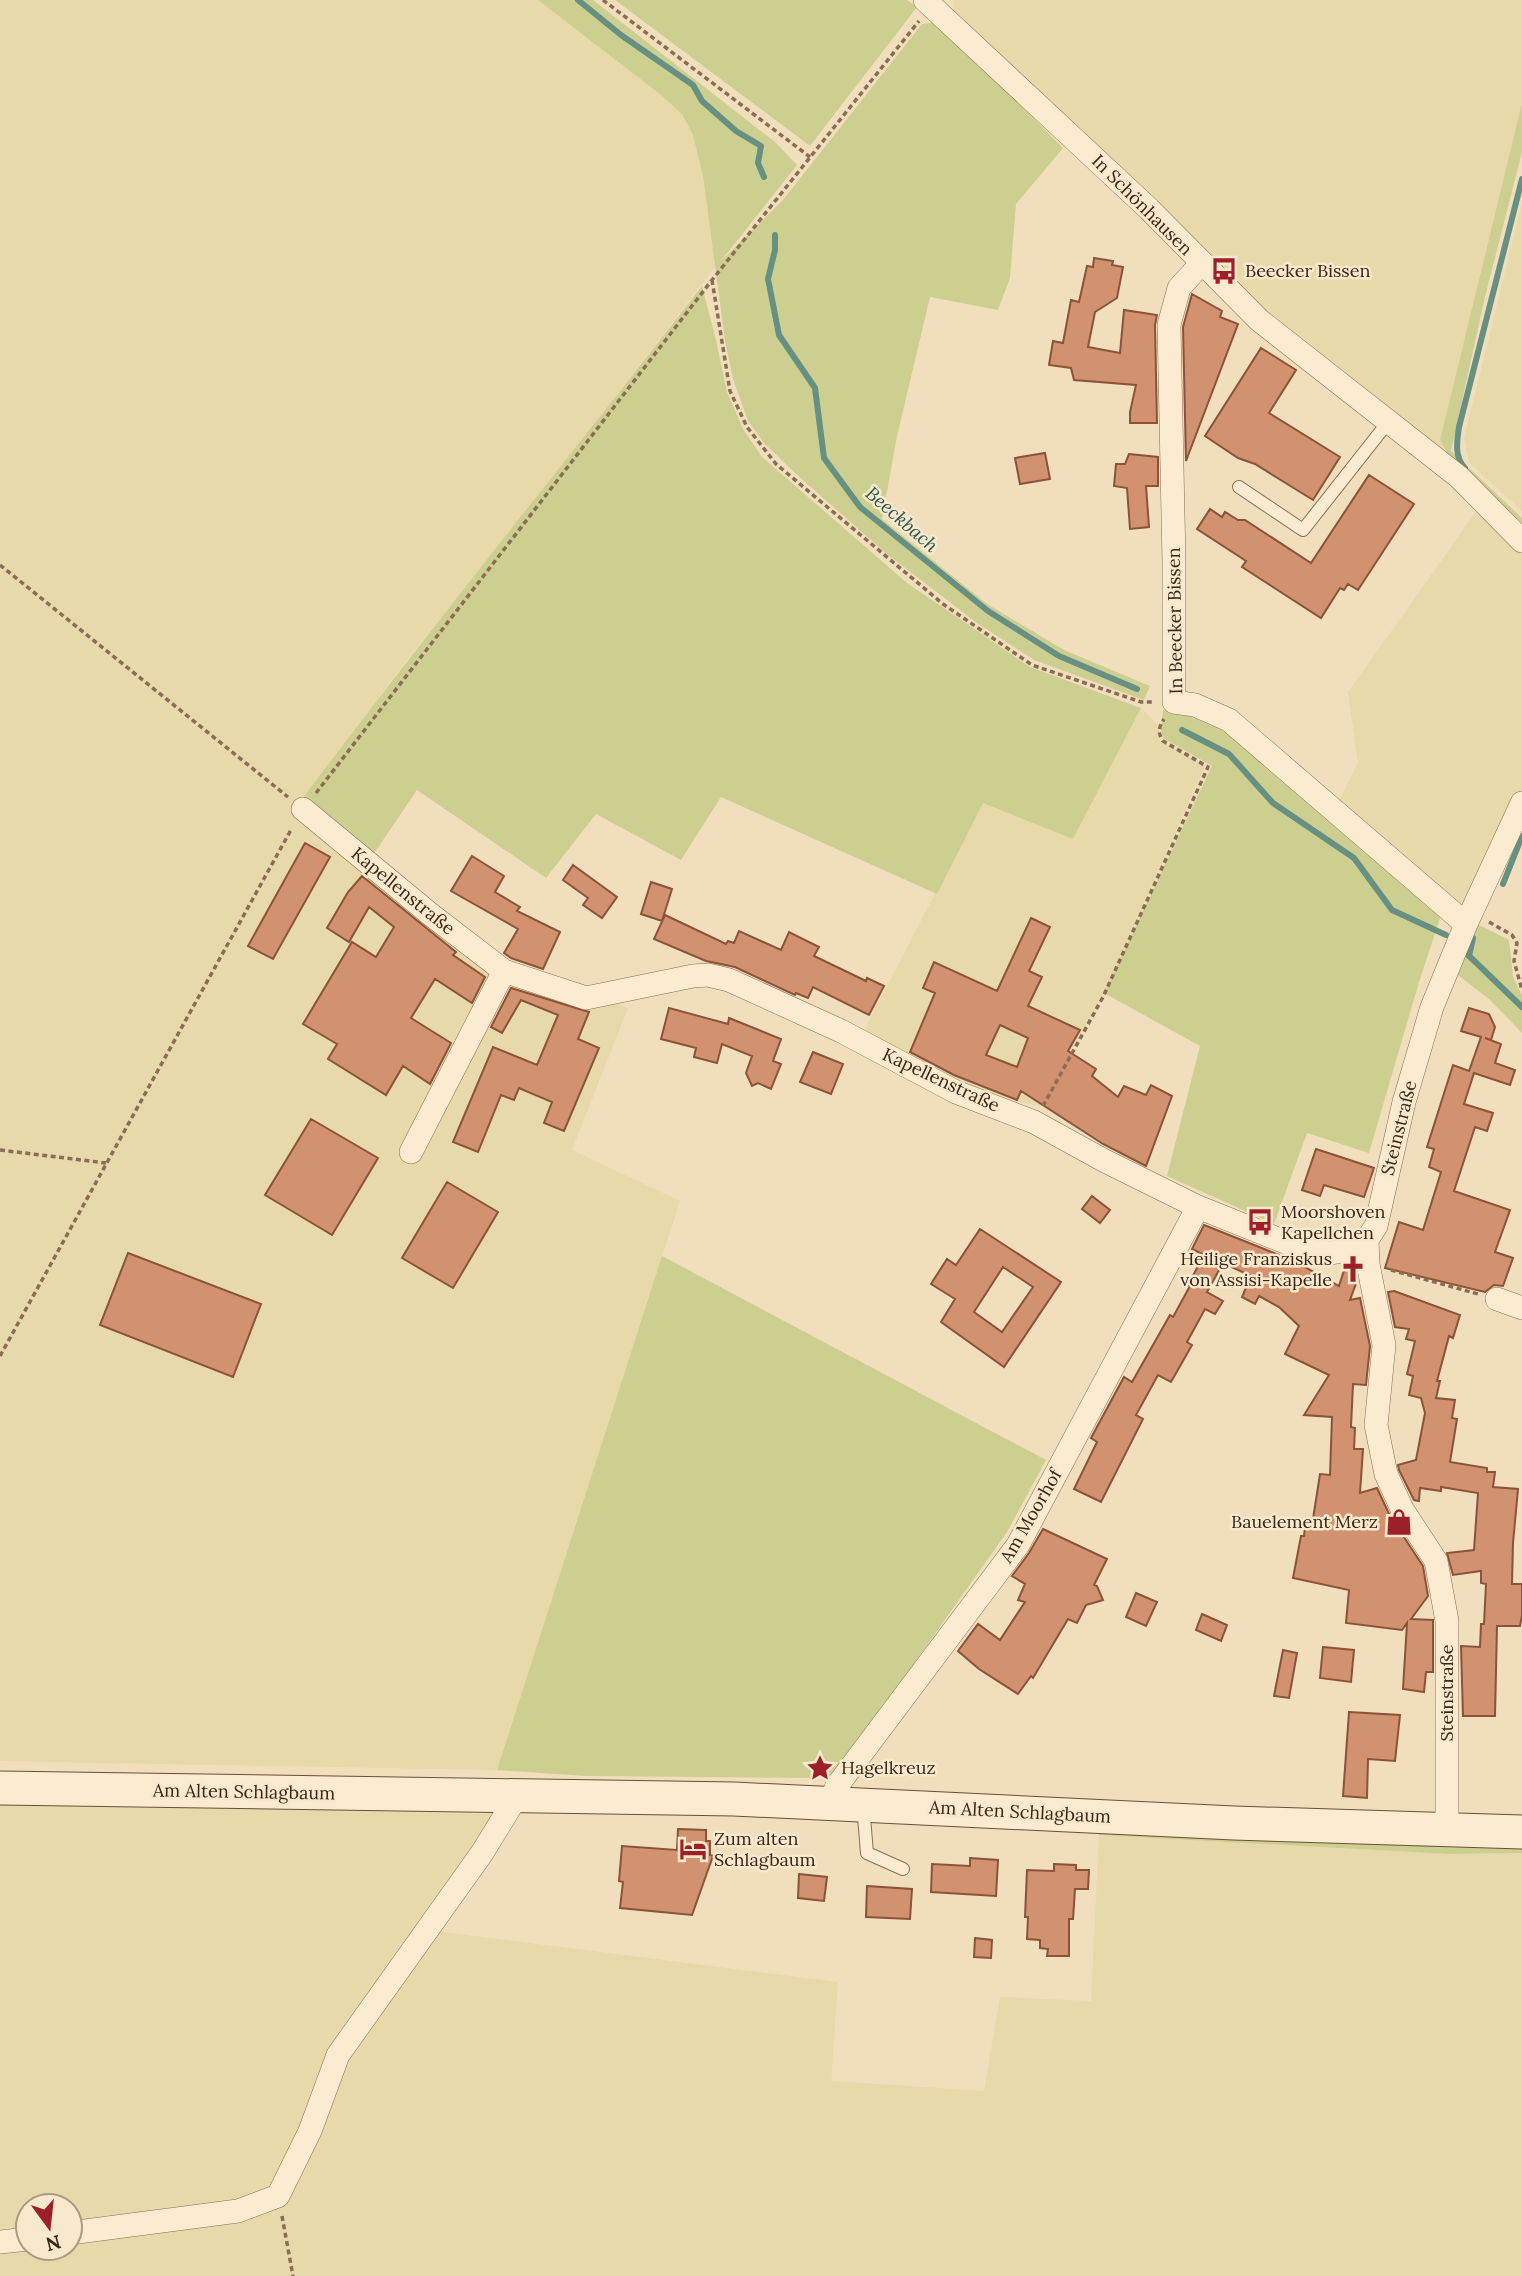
<svg xmlns="http://www.w3.org/2000/svg" width="1522" height="2276" viewBox="0 0 1522 2276" font-family="Lora,serif">
<rect width="100%" height="100%" fill="#f1debc"/>
<path fill="#e7d9a9" fill-rule="evenodd" d="M0,0H538L661,95L682,114L693,135L703,176L715,267L502,543L409,657L294,810L497,958L542,978L628,1008L572,1150L680,1201L497,1770L0,1761Z
M954,0H1522V103L1440,440L1449,456L1278,324L953,17Z
M1522,203V511L1469,462L1464,438Z
M1478,509L1522,553V792L1466,913L1338,803L1358,763L1348,692Z
M1141,708L1159,727V740L1205,766L1104,993L1040,1106L1019,1102L952,1078L863,1032L983,802L1073,839Z
M0,1802L518,1815L435,1931L838,1982L831,2081L984,2091L1000,1997L1091,2001L1099,1835L1449,1854L1522,1853V2276H0ZM28,2206H70V2248H28Z"/>
<path fill="#cccf8f" d="M538,0H593L775,142L797,165L721,261L783,200L922,24L938,22L1063,148L1016,204L1010,278L998,310L930,297L897,436L882,519L987,604L1064,650L1150,686L1144,700L1034,660L977,623L887,554L796,474L765,444L748,421L733,379L725,340L703,176L693,135L682,114L661,95Z
M615,0H907L917,7L810,146Z
M1522,103V152L1484,301L1451,451L1522,518V531L1449,456L1440,440Z
M702,286L716,340L727,392L743,429L762,457L907,583L1030,667L1141,708L1073,839L983,803L937,894L721,797L681,860L596,814L546,878L417,790L373,855L299,803C430,628 568,459 702,286Z
M1163,710L1177,711L1226,732L1428,904L1440,918L1419,982L1369,1153L1307,1133L1274,1224L1167,1176L1200,1046L1104,993L1212,766L1163,738L1161,730Z
M1477,924L1509,940L1513,977L1522,995V1033L1490,1000L1444,964Z
M662,1256L1046,1460L1007,1532L833,1778L586,1776L497,1770Z
M1099,1825L1522,1842V1853L1449,1854L1099,1835Z"/>
<g fill="none" stroke-linecap="round" stroke-linejoin="round">
<path stroke="#679083" stroke-width="6" d="M578,0L621,35L693,85L702,101L736,131L761,146L758,163L764,177
M775,235V250L768,279L779,335L815,388L824,458L860,507L988,611L1059,656L1137,689
M1465,468C1454,457 1457,441 1459,427L1522,179
M1182,730L1229,754L1273,803L1354,858L1392,910L1446,935
M1503,884L1522,836
M1465,952L1522,1007
M1469,956L1473,938"/>
</g>
<path fill="#d2926f" stroke="#8b5338" stroke-width="2" fill-rule="evenodd" d="M1094,258L1113,261L1112,265L1123,267L1117,298L1095,312L1088,347L1120,353L1124,310L1157,315L1155,325L1157,423H1130V412L1136,385L1074,380L1071,368L1049,365L1053,341L1063,343L1071,300L1079,302L1087,266L1093,267Z
M1192,294L1222,311L1220,317L1238,324L1186,461L1183,327Z
M1261,348L1296,370L1269,413L1340,457L1313,500L1255,464L1238,458L1205,436Z
M1045,453L1050,479L1020,484L1015,458Z
M1129,454L1158,457V486H1146L1149,527L1130,529L1127,488L1114,486L1116,464H1125Z
M1369,475L1414,504L1358,590L1348,584L1344,590L1340,588L1321,618L1242,567L1246,561L1197,529L1210,509L1222,517L1225,512L1238,520H1245L1311,563Z
M305,843L330,857L273,959L248,946Z
M472,856L504,876L495,892L520,907L517,911L560,932L543,969L511,958L504,953L518,929L451,891Z
M573,865L617,897L602,918L583,905L588,898L563,880Z
M362,876L456,952L453,955L485,977L472,1003L435,979L411,1018L451,1043L430,1084L403,1066L386,1095L328,1059L337,1044L303,1024L352,942L376,957L394,927L369,907L349,942L327,928L348,892Z
M651,882L672,889L662,921L641,914Z
M665,915L726,944L728,941L734,943L739,931L781,950L789,932L819,947L814,956L866,981L867,978L884,986L869,1015L813,987L808,998L796,993L795,995L735,967L706,961L654,939Z
M1031,918L1050,927L1029,971L1042,977L1028,1006L1080,1030L1068,1051L1096,1069L1092,1076L1118,1097L1124,1086L1146,1095L1151,1085L1172,1096L1146,1166L1103,1144L1021,1091L1017,1100L954,1075L910,1052L935,993L923,988L934,962L997,991ZM1000,1025L1028,1038L1017,1067L986,1055Z
M511,988L589,1012L578,1039L599,1048L564,1131L544,1123L552,1102L519,1088L514,1100L501,1095L478,1152L453,1142L493,1047L537,1065L558,1015L521,1000L502,1033L491,1027Z
M669,1008L728,1024L729,1018L781,1039L773,1061L781,1064L771,1089L758,1083L752,1086L746,1073L752,1056L722,1044L717,1063L694,1057L696,1048L661,1039Z
M1469,1008L1489,1014L1495,1027L1491,1040L1485,1038L1501,1044L1495,1063L1515,1070L1510,1085L1474,1073L1464,1104L1493,1113L1487,1131L1475,1127L1454,1191L1510,1210L1495,1252L1513,1258L1503,1286L1494,1285L1485,1292L1385,1268L1399,1222L1423,1230L1441,1172L1429,1167L1434,1149L1427,1147L1453,1065L1469,1071L1481,1037L1461,1031Z
M813,1052L843,1064L831,1094L800,1082Z
M311,1119L378,1158L332,1235L265,1195Z
M1316,1149L1374,1168L1364,1197L1324,1185L1320,1196L1302,1190Z
M447,1182L498,1212L453,1288L402,1258Z
M1092,1196L1110,1210L1100,1223L1082,1209Z
M1204,1225L1294,1261L1339,1286L1346,1264H1354L1357,1281L1350,1300L1360,1298L1370,1346L1366,1385L1353,1384L1351,1427L1355,1428L1354,1449H1363L1360,1493L1377,1488L1390,1516L1423,1566L1428,1596L1411,1619L1433,1620V1672H1426L1424,1692L1403,1689L1407,1623L1402,1630L1346,1623L1349,1590L1293,1578L1301,1536H1304L1306,1518L1313,1519L1320,1474L1330,1475L1332,1417L1304,1415L1329,1375L1285,1354L1299,1326L1279,1307L1259,1296L1255,1304L1242,1297L1251,1276L1223,1263L1207,1292L1223,1301L1215,1314L1205,1309L1187,1342L1192,1345L1171,1382L1158,1375L1136,1415L1143,1419L1101,1502L1074,1489L1097,1442L1091,1438L1124,1377L1132,1382L1170,1315L1173,1317L1190,1286L1188,1285L1204,1255L1192,1249Z
M980,1229L1061,1282L1004,1367L941,1322L955,1299L931,1284L947,1259L956,1265ZM1003,1267L1033,1287L1002,1332L974,1312Z
M128,1253L261,1304L233,1377L100,1325Z
M1394,1291L1460,1315L1453,1338L1449,1336L1437,1381H1440L1436,1398L1455,1400L1452,1418L1457,1419L1450,1462L1487,1468V1472H1495L1493,1487L1518,1489L1513,1543L1512,1584H1522V1615L1520,1626H1497L1495,1716H1463L1461,1646L1480,1647L1481,1624H1484L1486,1584L1481,1583V1571L1453,1575L1447,1553L1474,1550L1478,1493L1441,1487V1491L1420,1488L1419,1501L1414,1500L1399,1470L1398,1465L1416,1460L1425,1413L1421,1398L1409,1395L1413,1376L1407,1374L1415,1341L1406,1339L1409,1329L1395,1327L1388,1292Z
M1043,1529L1107,1559L1094,1585L1097,1586L1103,1600L1086,1605L1077,1623L1068,1619L1033,1678L1031,1676L1018,1694L979,1669L958,1651L978,1624L1000,1640L1025,1602L1018,1600L1025,1584L1012,1576L1029,1553Z
M1136,1593L1157,1602L1146,1626L1126,1617Z
M1202,1614L1227,1625L1221,1641L1196,1630Z
M1323,1647L1354,1650L1351,1682L1320,1678Z
M1283,1650L1297,1653L1289,1698L1274,1696Z
M1349,1712L1400,1715L1395,1761L1368,1759L1367,1798L1343,1796Z
M678,1829L706,1830V1841H710V1855L713,1856L692,1915L620,1908L623,1882L619,1881L622,1846L677,1850Z
M970,1858L998,1860L996,1896L931,1892L932,1864L970,1866Z
M1054,1864L1076,1865V1870H1089L1088,1889H1075L1073,1919H1069V1956H1047L1048,1949L1040,1948V1940L1027,1939L1028,1917H1025L1027,1870L1054,1871Z
M799,1874L827,1877L824,1901L798,1898Z
M867,1886L912,1889L910,1919L866,1917Z
M975,1938L992,1940L991,1958L974,1957Z"/>
<g fill="none" stroke-linecap="round" stroke-linejoin="round">
<defs>
<path id="lane" d="M1239,487L1303,530L1389,421
M863,1805L867,1853L903,1869"/>
<path id="street" d="M925,0L1149,209L1259,320L1459,477L1522,541
M1201,264L1179,288L1169,325L1174,562V702L1195,705L1229,720L1466,924
M303,809L430,914L504,971L586,998L693,976L708,975L729,980L841,1031L956,1092L1034,1122L1105,1161L1198,1207L1305,1250L1331,1253L1348,1250L1367,1240
M411,1152L504,971
M1497,1299L1522,1308
M830,1803L837,1786L1018,1545L1198,1207
M1447,1831V1621L1436,1561L1402,1509L1386,1474L1376,1425L1384,1345L1368,1264L1367,1240L1376,1226L1404,1102L1432,1007L1466,924L1522,803
M70,2233L238,2211L278,2196L310,2131L338,2055L482,1853L517,1796
M0,2242L28,2239"/>
<path id="secondary" d="M0,1788L734,1799L1234,1823L1522,1832"/>
</defs>
<use href="#lane" stroke="#8a6d54" stroke-width="14"/>
<use href="#street" stroke="#8a6d54" stroke-width="24"/>
<use href="#secondary" stroke="#6b4e38" stroke-width="35"/>
<path stroke="#8a6d54" stroke-width="3.5" stroke-dasharray="5 3.5" stroke-linecap="butt" d="M603,0L810,157
M712,280L730,391L747,427L776,464L943,604L1032,665L1141,702H1153
M0,565L288,797
M316,793L712,280L919,21
M1489,922L1512,935L1517,943L1514,961L1522,990
M1043,1106L1103,997L1208,767L1163,741C1157,732 1159,727 1164,719
M0,1150L106,1163
M1391,1270L1478,1294
M0,1356L292,828
M282,2216L293,2276"/>
<use href="#lane" stroke="#fbebd0" stroke-width="12"/>
<use href="#street" stroke="#fbebd0" stroke-width="23"/>
<use href="#secondary" stroke="#fbebd0" stroke-width="33"/>
</g>
<defs>
<symbol id="bus-bare" viewBox="-9 -9 18 18"><path d="M-5-6H5V4H4V6H2V4H-2V6H-4V4H-5ZM-3.5-4V0h7V-4ZM-3.5 1.2v1.5H-2V1.2ZM2 1.2v1.5H3.5V1.2Z" fill="#9d2029" stroke="#f8e8cc" stroke-width="2.5" paint-order="stroke"/></symbol>
<symbol id="church-bare" viewBox="-9 -9 18 18"><path d="M-1.2-6h2.4v3.5h3.3v2.4h-3.3V6h-2.4V-.1h-3.3v-2.4h3.3Z" fill="#9d2029" stroke="#f8e8cc" stroke-width="2.5" paint-order="stroke"/></symbol>
<symbol id="shop-bare" viewBox="-9 -9 18 18"><path d="M-5-2.5h2.3a2.7 3.5 0 0 1 5.4 0H5L5.5 6h-11ZM-1.5-2.5h3a1.5 2.3 0 0 0-3 0Z" fill="#9d2029" stroke="#f8e8cc" stroke-width="2.5" paint-order="stroke"/></symbol>
<symbol id="sight-bare" viewBox="-9 -9 18 18"><path d="M0-6L1.8-2.2L6-1.7L2.9 1.2L3.7 5.4L0 3.3L-3.7 5.4L-2.9 1.2L-6-1.7L-1.8-2.2Z" fill="#9d2029" stroke="#f8e8cc" stroke-width="2.5" paint-order="stroke"/></symbol>
<symbol id="hotel-bare" viewBox="-9 -9 18 18"><path d="M-6-4.5h1.5V1H6V5H4.5V3h-9V5H-6ZM-4 0a1.8 1.8 0 1 1 3.6 0ZM.5 0V-2.5h3Q6-2.5 6 0Z" fill="#9d2029" stroke="#f8e8cc" stroke-width="2.5" paint-order="stroke"/></symbol>
</defs>
<g fill-rule="evenodd">
<use href="#bus-bare" x="1205" y="252" width="38" height="38"/>
<use href="#bus-bare" x="1241" y="1203" width="38" height="38"/>
<use href="#church-bare" x="1334" y="1250" width="38" height="38"/>
<use href="#shop-bare" x="1380" y="1503" width="38" height="38"/>
<use href="#sight-bare" x="801" y="1749" width="38" height="38"/>
<use href="#hotel-bare" x="674" y="1830" width="38" height="38"/>
</g>
<g text-anchor="middle" stroke-width="5" stroke-linejoin="round" paint-order="stroke">
<g font-size="18" fill="#38271a" stroke="#f8e8cc">
<text transform="translate(1142 205) rotate(45)" y="6">In Schönhausen</text>
<text transform="translate(1175 621) rotate(-91)" y="6">In Beecker Bissen</text>
<text transform="translate(403 891) rotate(39)" y="6">Kapellenstraße</text>
<text transform="translate(941 1080) rotate(25)" y="6">Kapellenstraße</text>
<text transform="translate(1399 1128) rotate(-76)" y="6">Steinstraße</text>
<text transform="translate(1031 1516) rotate(-60)" y="6">Am Moorhof</text>
<text transform="translate(1447 1693) rotate(-90)" y="6">Steinstraße</text>
<text transform="translate(244 1792) rotate(1)" y="6">Am Alten Schlagbaum</text>
<text transform="translate(1020 1812) rotate(3)" y="6">Am Alten Schlagbaum</text>
</g>
<g font-size="18" fill="#38271a" stroke="#f8e8cc" text-anchor="start">
<text x="1245" y="277">Beecker Bissen</text>
<text x="1281" y="1218">Moorshoven<tspan x="1281" dy="21">Kapellchen</tspan></text>
<text x="1332" y="1265" text-anchor="end">Heilige Franziskus<tspan x="1332" dy="21">von Assisi-Kapelle</tspan></text>
<text x="1378" y="1528" text-anchor="end">Bauelement Merz</text>
<text x="841" y="1774">Hagelkreuz</text>
<text x="714" y="1845">Zum alten<tspan x="714" dy="21">Schlagbaum</tspan></text>
</g>
<g font-size="19" font-style="italic" fill="#285952" stroke="#f8e8cc">
<text transform="translate(902 519) rotate(41)" y="7">Beeckbach</text>
</g>
</g>
<g transform="translate(49 2227) rotate(165)"><circle r="33" fill="#f8e8cc" stroke="#ab9b85" stroke-width="2"/>
<path d="M0-5L12 26L0 18L-12 26Z" fill="#9d2029"/>
<text y="-10" font-size="19" font-weight="bold" text-anchor="middle" fill="#38271a">N</text>
</g>
</svg>
